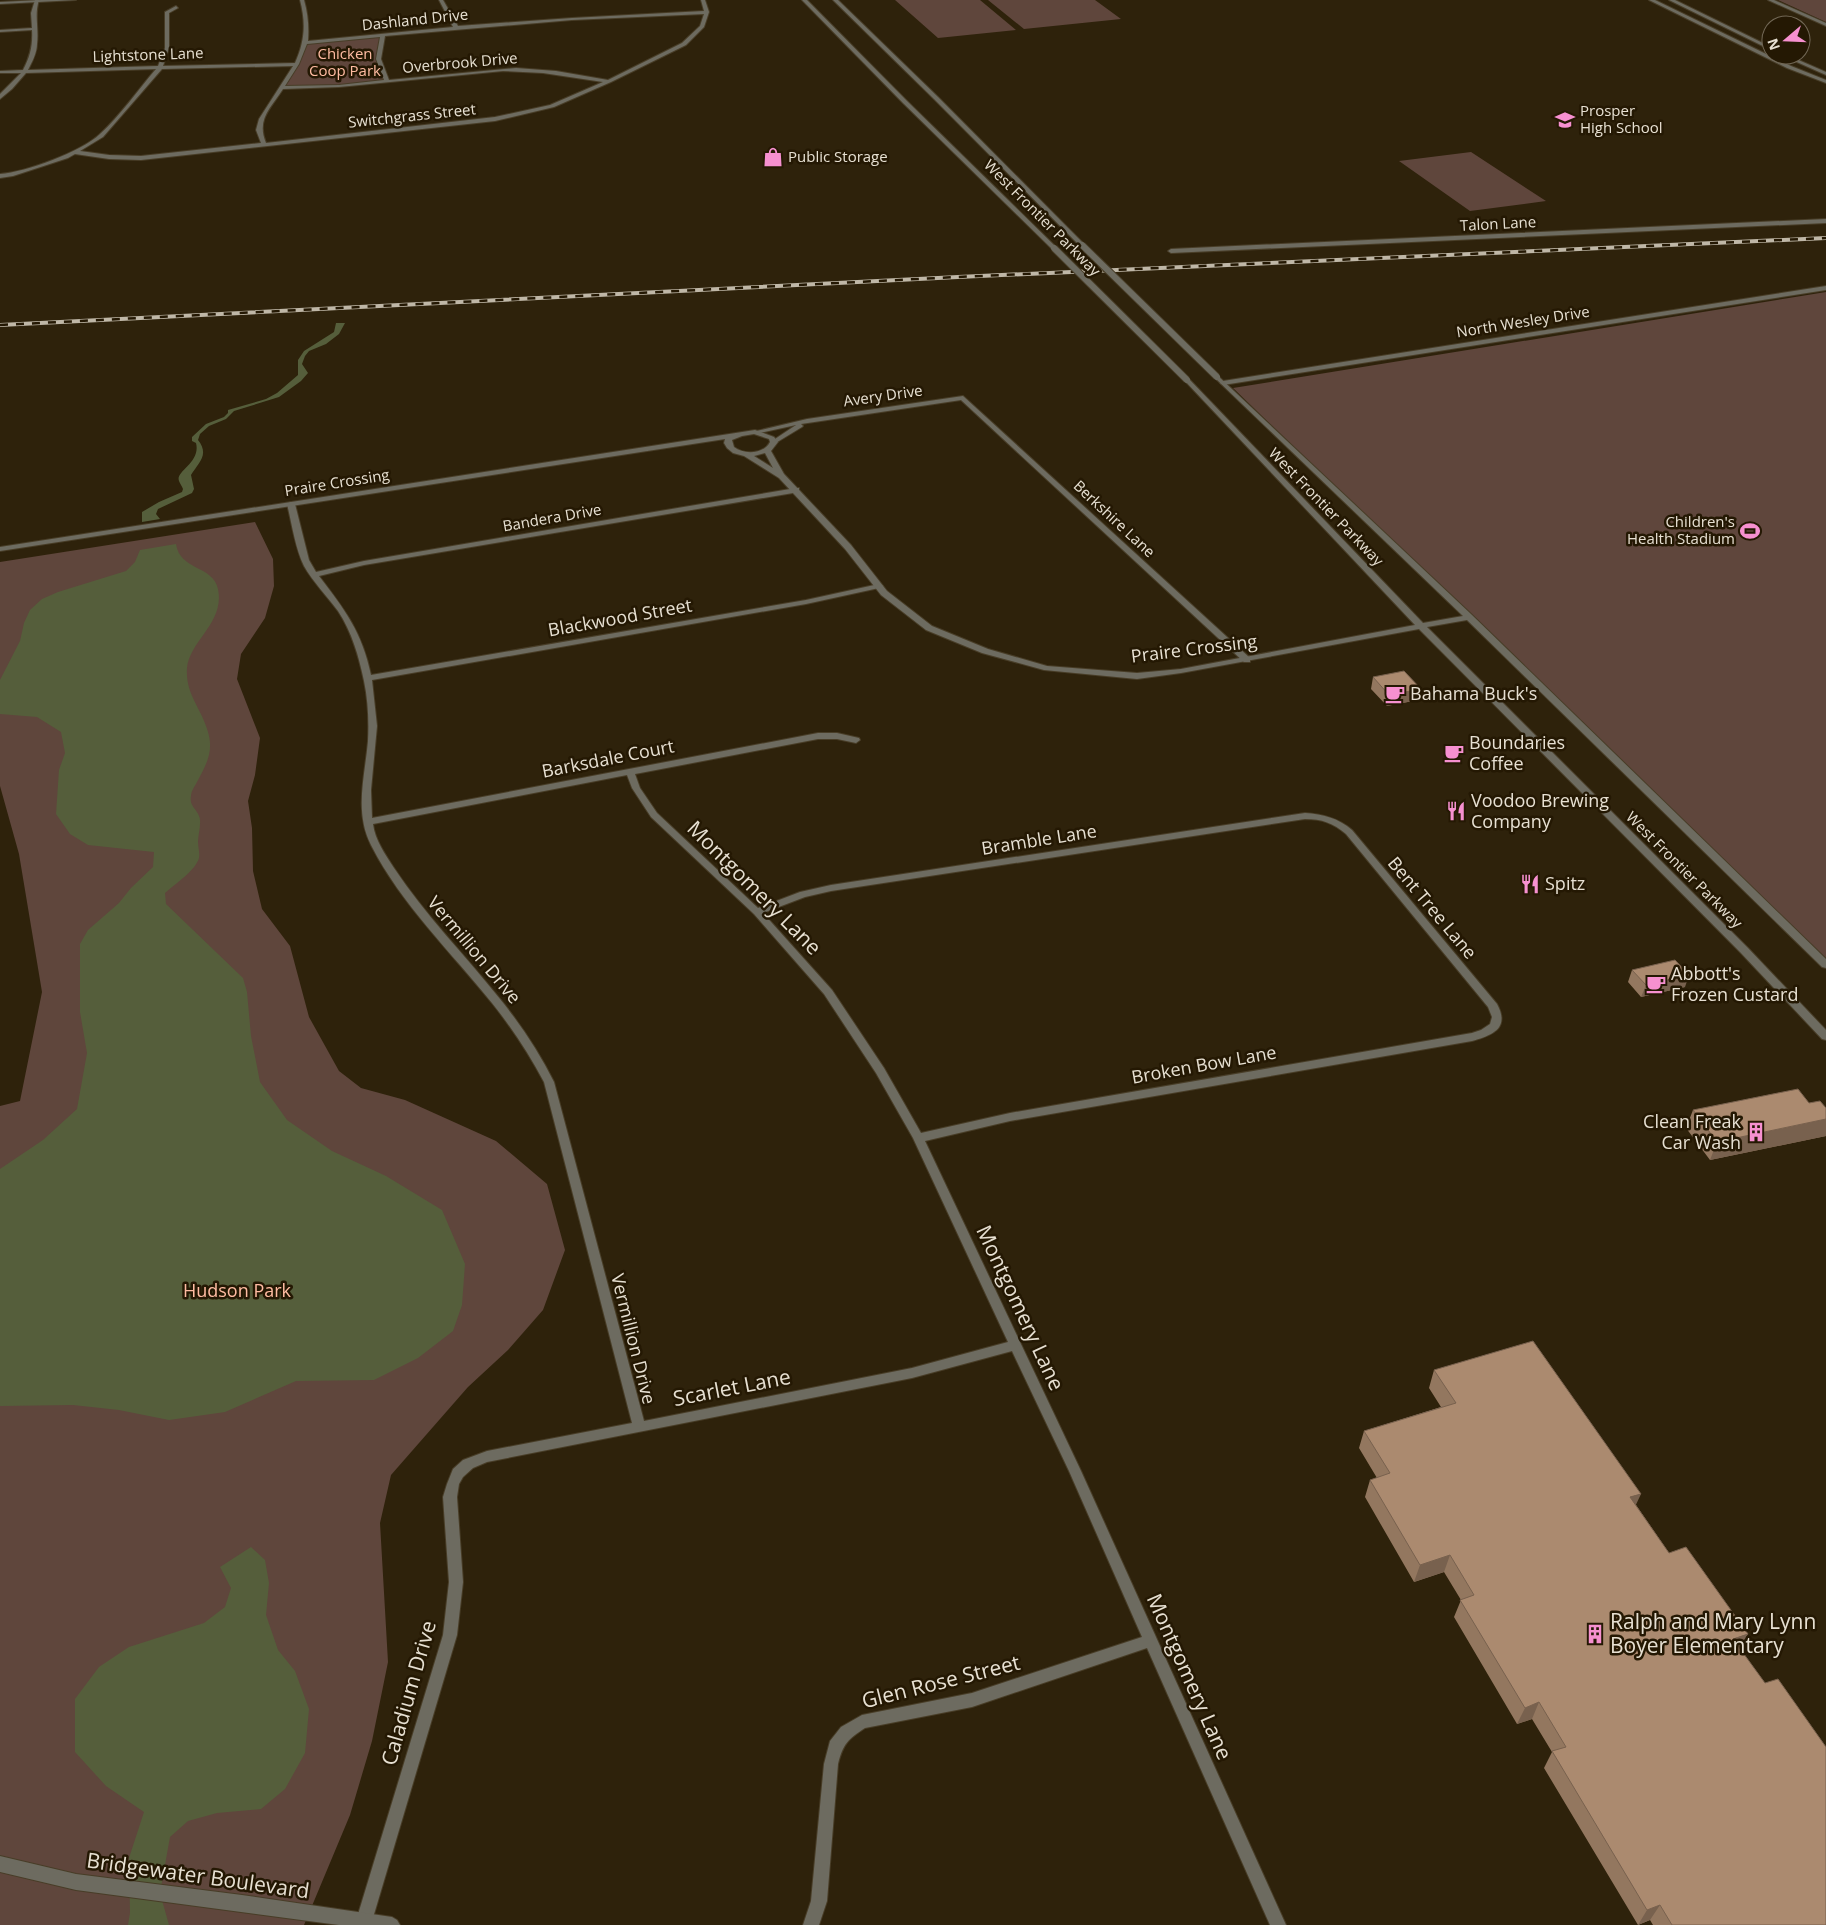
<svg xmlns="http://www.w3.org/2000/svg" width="1826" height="1925" viewBox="0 0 1826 1925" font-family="'Open Sans',sans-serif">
<rect width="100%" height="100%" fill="#2e220b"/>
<path fill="#5f463c" d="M895,0H980L1016,30L938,38Z
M988,0H1095L1121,19L1024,29Z
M1778,0H1826V22Z
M383,36L378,55L387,81L339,86L282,88L306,43Z
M1471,152L1546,201L1470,211L1399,161Z
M1826,292V961L1233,388Z
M255,522L273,559L274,586L265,618L241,654L237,679L260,738L255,775L248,801L252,828L253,871L262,909L290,946L309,1017L339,1071L361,1088L405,1100L496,1141L547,1184L565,1250L543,1310L508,1350L468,1387L391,1475L380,1523L388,1662L372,1741L350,1815L304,1925H0V1106L20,1101L42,992L19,854L0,786V562Z"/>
<path fill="#555e3b" d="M336,323H345L339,334L326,344L309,351L305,356L302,364L308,373L301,381L279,397L234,411L226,419L209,426L200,434L198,440C210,455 198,463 191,475L194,489L192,493L158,509L156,514L160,519L142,522V512L159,502L182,492L183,489C182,486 180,484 179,481C175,471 201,463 196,443L192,441V437L206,424L224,417L228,413V410L266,399L277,393L298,375V360L304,351L334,332Z
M176,544C180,571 213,565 218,589C225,623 190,640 187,668C185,694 202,709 208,732C214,752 206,765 197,782C195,786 191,791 191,796C189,806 196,808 199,816C202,823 198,834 198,842C198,847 200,853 199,858C196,870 174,885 165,893L166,904L243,978L247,992L251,1036L260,1082L287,1120L332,1151L386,1176L442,1210L465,1264L462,1305L453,1331L418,1358L374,1380L296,1381L225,1412L169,1420L119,1410L73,1405L0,1406V1169L43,1140L77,1109L87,1053L80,1012V944L88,930L119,903L131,888L153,867L154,852L88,845L70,834L56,814L59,770L65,753L61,732L37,717L0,714V680L20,641L24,623L30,610L42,599L58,592L126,571L135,562L140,550Z
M251,1547L265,1560L269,1583L266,1615L278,1650L295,1671L309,1709L305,1753L285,1789L261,1809L217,1813L188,1821L170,1837L160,1893L169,1925H128L130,1913L129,1858L144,1812L106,1786L75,1752V1699L99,1667L129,1647L204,1623L225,1607L231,1588L220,1567Z"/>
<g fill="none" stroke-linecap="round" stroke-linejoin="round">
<defs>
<path id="minor" d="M35,0H39C34,15 39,28 37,44C37,53 32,62 28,70L158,66L165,48V12L176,6L178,8L169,13V48L163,66L295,63C305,41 306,23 300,0H304C308,14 309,27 308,41L453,27L439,0H443L458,26L572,18L704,11L701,0H705L709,12L704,27L686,45L611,82L554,107L495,121L141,160L109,159L75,154L68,158L13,176L0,178V174C26,172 81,152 100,134C120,116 138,90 156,69L26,73L12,89L0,99V94L21,73H0V71L23,70C30,57 33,45 32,30L0,32V30L32,28L31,13ZM704,14L700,26L682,43L608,80L556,71L516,68L389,80L381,59L385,36L572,20ZM380,37L376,59L384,80L339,85L285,86L299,64L307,44ZM293,66L259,119L256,130L261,143L141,156L109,155L80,151L103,137L162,69ZM503,71L543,73L603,82L550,105L495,117L266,143C256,119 271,108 283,89L339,87Z
M1768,0H1774L1826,23V26Z
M1826,219V223L1171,253L1168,251L1171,249Z
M1826,286V290L1223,385L1220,383L1223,381Z
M963,396L1250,658V662H1244L961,400L801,424L803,426L802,427L774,444L772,443V441L796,425L755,434L752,432L807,419Z
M796,488H799V492L364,565L319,576C345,610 362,632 371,675L806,600L879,584L883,586L879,588L806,604L372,680L377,726L371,790L372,818L818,733H837L859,738L860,740L856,743L837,739H818L635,774L640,788L657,813L758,908L800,892L831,885L1305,813C1323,814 1338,818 1352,830L1497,1004C1510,1028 1493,1035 1472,1041L1010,1121L925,1141L1081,1471L1286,1925H1270L1147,1648L972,1707L865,1728C848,1739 843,1744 838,1764L827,1901L819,1925H803L811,1901L824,1764L830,1741L841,1727L862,1715L972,1693L1142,1637L1069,1471L1012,1351L912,1378L487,1462L473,1468L463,1477L459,1484L457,1497L463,1582L457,1635L372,1921L370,1925H358L356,1921L443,1635L449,1582L443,1497L447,1484L453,1469L463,1460L487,1451L632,1423L544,1082C529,1054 512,1028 492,1003C451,952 401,904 371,845C354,812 365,776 368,741C369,721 368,700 364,681C359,657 352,632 338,611C327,596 313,582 304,566C295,548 292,524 287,504L291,502L295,504L309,560L316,572L364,561ZM627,775L632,788L651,817L754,914L824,994L876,1073L913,1138L1008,1342L912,1368L644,1421L554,1082C539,1052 521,1025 500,999C465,955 425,915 394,868C385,854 375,840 373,824ZM1305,819C1322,819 1333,823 1346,834L1488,1007L1492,1017L1490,1024L1481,1030L1472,1033L1010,1113L921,1133L884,1068L832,990L763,913L805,897L831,891Z"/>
<path id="tertiary" d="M41,0H76L0,4V2Z
M802,0H807L907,101L1056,247V249H1052L903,103Z
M833,0H838L938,97L1084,244V246H1080L934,99Z
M1649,0H1655L1791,66L1826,80V83L1787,68Z
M1669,0H1675L1771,47V50Z
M1781,55H1787L1826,72V75Z
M1217,375L1472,615L1826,959V968L1822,967L1467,620L1427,627L1748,948L1826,1030V1040L1822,1039L1740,952L1419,629L1181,673L1137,679L1044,670L982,653L926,630L881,595L845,549L779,478L744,456L733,453L727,448L724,443L725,439L0,551V547L755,430L774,437L778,442L771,451L784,474L851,545L887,591L932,626L988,649L1047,666L1137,673L1181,669L1415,625L1185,381V379H1189L1423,623L1463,616L1215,378L1214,377ZM754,434L769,439L770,442C764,454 744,455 734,447L732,440L742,436ZM765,453L773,468L754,456Z
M0,1856L76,1874L242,1895L392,1917L397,1920L400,1925H339L76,1890L0,1872Z"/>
</defs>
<use href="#minor" stroke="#483d27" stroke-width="2"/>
<use href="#tertiary" stroke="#483d27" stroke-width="2"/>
<use href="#minor" fill="#6d6b60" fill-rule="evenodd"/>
<use href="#tertiary" fill="#6d6b60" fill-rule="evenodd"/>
<defs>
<path id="rail" d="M0,325L958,277L1826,238"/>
</defs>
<use href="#rail" stroke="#bfb7a7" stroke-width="4"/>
<use href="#rail" stroke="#241803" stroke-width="2.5" stroke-dasharray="8" stroke-linecap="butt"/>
<defs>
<path id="tertiary-bridge" d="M1082,245L1217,377
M1054,248L1187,380"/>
</defs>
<use href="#tertiary-bridge" stroke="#483d27" stroke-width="8" stroke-linecap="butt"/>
<use href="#tertiary-bridge" stroke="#6d6b60" stroke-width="6"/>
</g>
<path fill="#93775f" d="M1373,677L1421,689L1418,700L1387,706L1371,689Z
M1632,970L1685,987L1641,997L1628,982Z
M1809,1103L1826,1108V1136L1710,1160L1686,1128L1693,1110Z
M1434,1370L1636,1505L1669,1553L1740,1648L1826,1925H1653L1650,1920L1638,1925L1544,1768L1552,1752L1532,1719L1517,1724L1454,1617L1461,1600L1444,1572L1414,1582L1365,1497L1370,1480L1377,1478L1359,1448L1364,1431L1441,1407L1429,1388Z"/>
<path fill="#78614e" d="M1421,689L1418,700L1387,706L1389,695Z
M1689,975L1685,987L1641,997L1646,985Z
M1826,1119V1136L1710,1160L1717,1142Z
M1641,1494L1633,1511L1630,1497Z
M1450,1555L1444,1572L1414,1582L1420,1565Z
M1748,1634L1738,1651L1733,1639Z
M1539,1702L1532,1719L1517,1724L1525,1708Z
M1660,1905L1650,1920L1638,1925L1647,1910Z"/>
<path fill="#ab8a6f" stroke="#78614e" d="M1404,671L1421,689L1389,695L1373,677Z
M1675,960L1689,975L1646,985L1632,970Z
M1798,1089L1809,1103L1820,1101L1826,1108V1119L1717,1142L1693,1110Z
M1533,1341L1641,1494L1630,1497L1669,1553L1686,1547L1748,1634L1733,1639L1765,1683L1778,1679L1826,1747V1925H1672L1660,1905L1647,1910L1552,1751L1566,1747L1539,1702L1525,1708L1460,1600L1474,1595L1450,1555L1420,1565L1370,1480L1390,1473L1364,1431L1456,1403L1434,1370Z"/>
<defs>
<symbol id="school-bare" viewBox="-9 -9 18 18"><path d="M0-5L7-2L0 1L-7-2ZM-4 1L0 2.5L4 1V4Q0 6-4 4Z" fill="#f690d0" stroke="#241803" stroke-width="2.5" paint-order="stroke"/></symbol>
<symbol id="shop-bare" viewBox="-9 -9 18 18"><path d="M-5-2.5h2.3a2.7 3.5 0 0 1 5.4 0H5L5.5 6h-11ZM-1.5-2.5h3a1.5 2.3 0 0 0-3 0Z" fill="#f690d0" stroke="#241803" stroke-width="2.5" paint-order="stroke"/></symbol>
<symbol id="stadium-bare" viewBox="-9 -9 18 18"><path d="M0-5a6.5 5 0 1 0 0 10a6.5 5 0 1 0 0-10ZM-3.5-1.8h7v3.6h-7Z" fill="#f690d0" stroke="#241803" stroke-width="2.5" paint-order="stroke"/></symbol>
<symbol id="cafe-bare" viewBox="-9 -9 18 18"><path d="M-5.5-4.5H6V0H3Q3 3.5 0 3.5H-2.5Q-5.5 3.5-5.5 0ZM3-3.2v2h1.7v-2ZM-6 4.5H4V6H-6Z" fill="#f690d0" stroke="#241803" stroke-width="2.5" paint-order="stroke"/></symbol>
<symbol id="restaurant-bare" viewBox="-9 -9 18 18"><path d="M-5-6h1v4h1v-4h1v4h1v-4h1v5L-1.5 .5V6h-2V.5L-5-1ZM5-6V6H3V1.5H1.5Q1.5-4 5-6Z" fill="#f690d0" stroke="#241803" stroke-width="2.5" paint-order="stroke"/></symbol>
<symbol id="building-bare" viewBox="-9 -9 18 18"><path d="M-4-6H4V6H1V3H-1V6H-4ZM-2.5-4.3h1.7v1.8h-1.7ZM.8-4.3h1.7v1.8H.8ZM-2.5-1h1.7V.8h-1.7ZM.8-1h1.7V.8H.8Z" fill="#f690d0" stroke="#241803" stroke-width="2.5" paint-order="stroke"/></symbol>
</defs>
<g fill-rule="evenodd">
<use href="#school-bare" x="1551" y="106" width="28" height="28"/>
<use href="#shop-bare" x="759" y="143" width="28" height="28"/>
<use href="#stadium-bare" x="1736" y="517" width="28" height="28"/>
<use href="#cafe-bare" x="1381" y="680" width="28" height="28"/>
<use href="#cafe-bare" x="1440" y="739" width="28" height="28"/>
<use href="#restaurant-bare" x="1442" y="797" width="28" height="28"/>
<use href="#restaurant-bare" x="1516" y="870" width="28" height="28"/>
<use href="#cafe-bare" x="1642" y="970" width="28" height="28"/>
<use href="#building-bare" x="1742" y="1118" width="28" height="28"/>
<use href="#building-bare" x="1581" y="1620" width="28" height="28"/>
</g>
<g text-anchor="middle" stroke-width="5" stroke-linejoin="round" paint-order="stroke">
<g font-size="15" fill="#e7e0d2" stroke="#241803">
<text transform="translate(415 20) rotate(-6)" y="5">Dashland Drive</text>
<text transform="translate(148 55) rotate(-2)" y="5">Lightstone Lane</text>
<text transform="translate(460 63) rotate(-5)" y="5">Overbrook Drive</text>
<text transform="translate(412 116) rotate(-6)" y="5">Switchgrass Street</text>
<text transform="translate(1042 218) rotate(45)" y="5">West Frontier Parkway</text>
<text transform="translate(1498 224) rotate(-3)" y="5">Talon Lane</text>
<text transform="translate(1523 322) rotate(-9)" y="5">North Wesley Drive</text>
<text transform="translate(883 396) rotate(-8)" y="5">Avery Drive</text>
<text transform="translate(337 483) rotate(-9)" y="5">Praire Crossing</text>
<text transform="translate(1326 507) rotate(46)" y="5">West Frontier Parkway</text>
<text transform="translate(552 518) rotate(-10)" y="5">Bandera Drive</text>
<text transform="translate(1114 519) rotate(43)" y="5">Berkshire Lane</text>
<text transform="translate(1684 870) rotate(45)" y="5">West Frontier Parkway</text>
</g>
<g font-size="15" fill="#ffbca2" stroke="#241803">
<text x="345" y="59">Chicken<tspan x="345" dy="17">Coop Park</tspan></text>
</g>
<g font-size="15" fill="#e7e0d2" stroke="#241803" text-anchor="start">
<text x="1580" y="116">Prosper<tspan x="1580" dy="17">High School</tspan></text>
<text x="788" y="162">Public Storage</text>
<text x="1735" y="527" text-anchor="end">Children's<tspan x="1735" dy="17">Health Stadium</tspan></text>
</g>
<g font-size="18" fill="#e7e0d2" stroke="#241803">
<text transform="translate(620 618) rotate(-10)" y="6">Blackwood Street</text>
<text transform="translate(1194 649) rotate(-7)" y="6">Praire Crossing</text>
<text transform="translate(608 759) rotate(-11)" y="6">Barksdale Court</text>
<text transform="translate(1039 840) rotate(-9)" y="6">Bramble Lane</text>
<text transform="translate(1432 908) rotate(50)" y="6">Bent Tree Lane</text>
<text transform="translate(474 950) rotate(50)" y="6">Vermillion Drive</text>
<text transform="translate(1204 1065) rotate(-10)" y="6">Broken Bow Lane</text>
<text transform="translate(633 1339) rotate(76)" y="6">Vermillion Drive</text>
</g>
<g font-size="18" fill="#e7e0d2" stroke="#241803" text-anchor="start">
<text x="1410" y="700">Bahama Buck's</text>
<text x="1469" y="749">Boundaries<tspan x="1469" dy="21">Coffee</tspan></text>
<text x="1471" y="807">Voodoo Brewing<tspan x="1471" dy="21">Company</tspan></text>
<text x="1545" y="890">Spitz</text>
<text x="1671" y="980">Abbott's<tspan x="1671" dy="21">Frozen Custard</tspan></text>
<text x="1741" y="1128" text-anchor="end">Clean Freak<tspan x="1741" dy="21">Car Wash</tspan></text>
</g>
<g font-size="18" fill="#ffbca2" stroke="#241803">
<text x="237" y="1297">Hudson Park</text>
</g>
<g font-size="21" fill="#e7e0d2" stroke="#241803">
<text transform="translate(754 888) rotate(45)" y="7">Montgomery Lane</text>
<text transform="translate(1020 1308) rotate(65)" y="7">Montgomery Lane</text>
<text transform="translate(732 1388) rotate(-11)" y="7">Scarlet Lane</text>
<text transform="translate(1189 1677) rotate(66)" y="7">Montgomery Lane</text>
<text transform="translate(941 1682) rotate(-14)" y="7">Glen Rose Street</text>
<text transform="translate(409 1693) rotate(-74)" y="7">Caladium Drive</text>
<text transform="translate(198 1876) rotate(8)" y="7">Bridgewater Boulevard</text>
</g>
<g font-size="21" fill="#e7e0d2" stroke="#241803" text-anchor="start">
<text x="1610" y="1629">Ralph and Mary Lynn<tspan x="1610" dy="24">Boyer Elementary</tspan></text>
</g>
</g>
<g transform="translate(1786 40) rotate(251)"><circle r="24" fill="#241803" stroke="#726856"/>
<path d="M0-4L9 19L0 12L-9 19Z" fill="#f690d0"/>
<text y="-8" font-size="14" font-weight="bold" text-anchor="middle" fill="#e7e0d2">N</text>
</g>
</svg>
